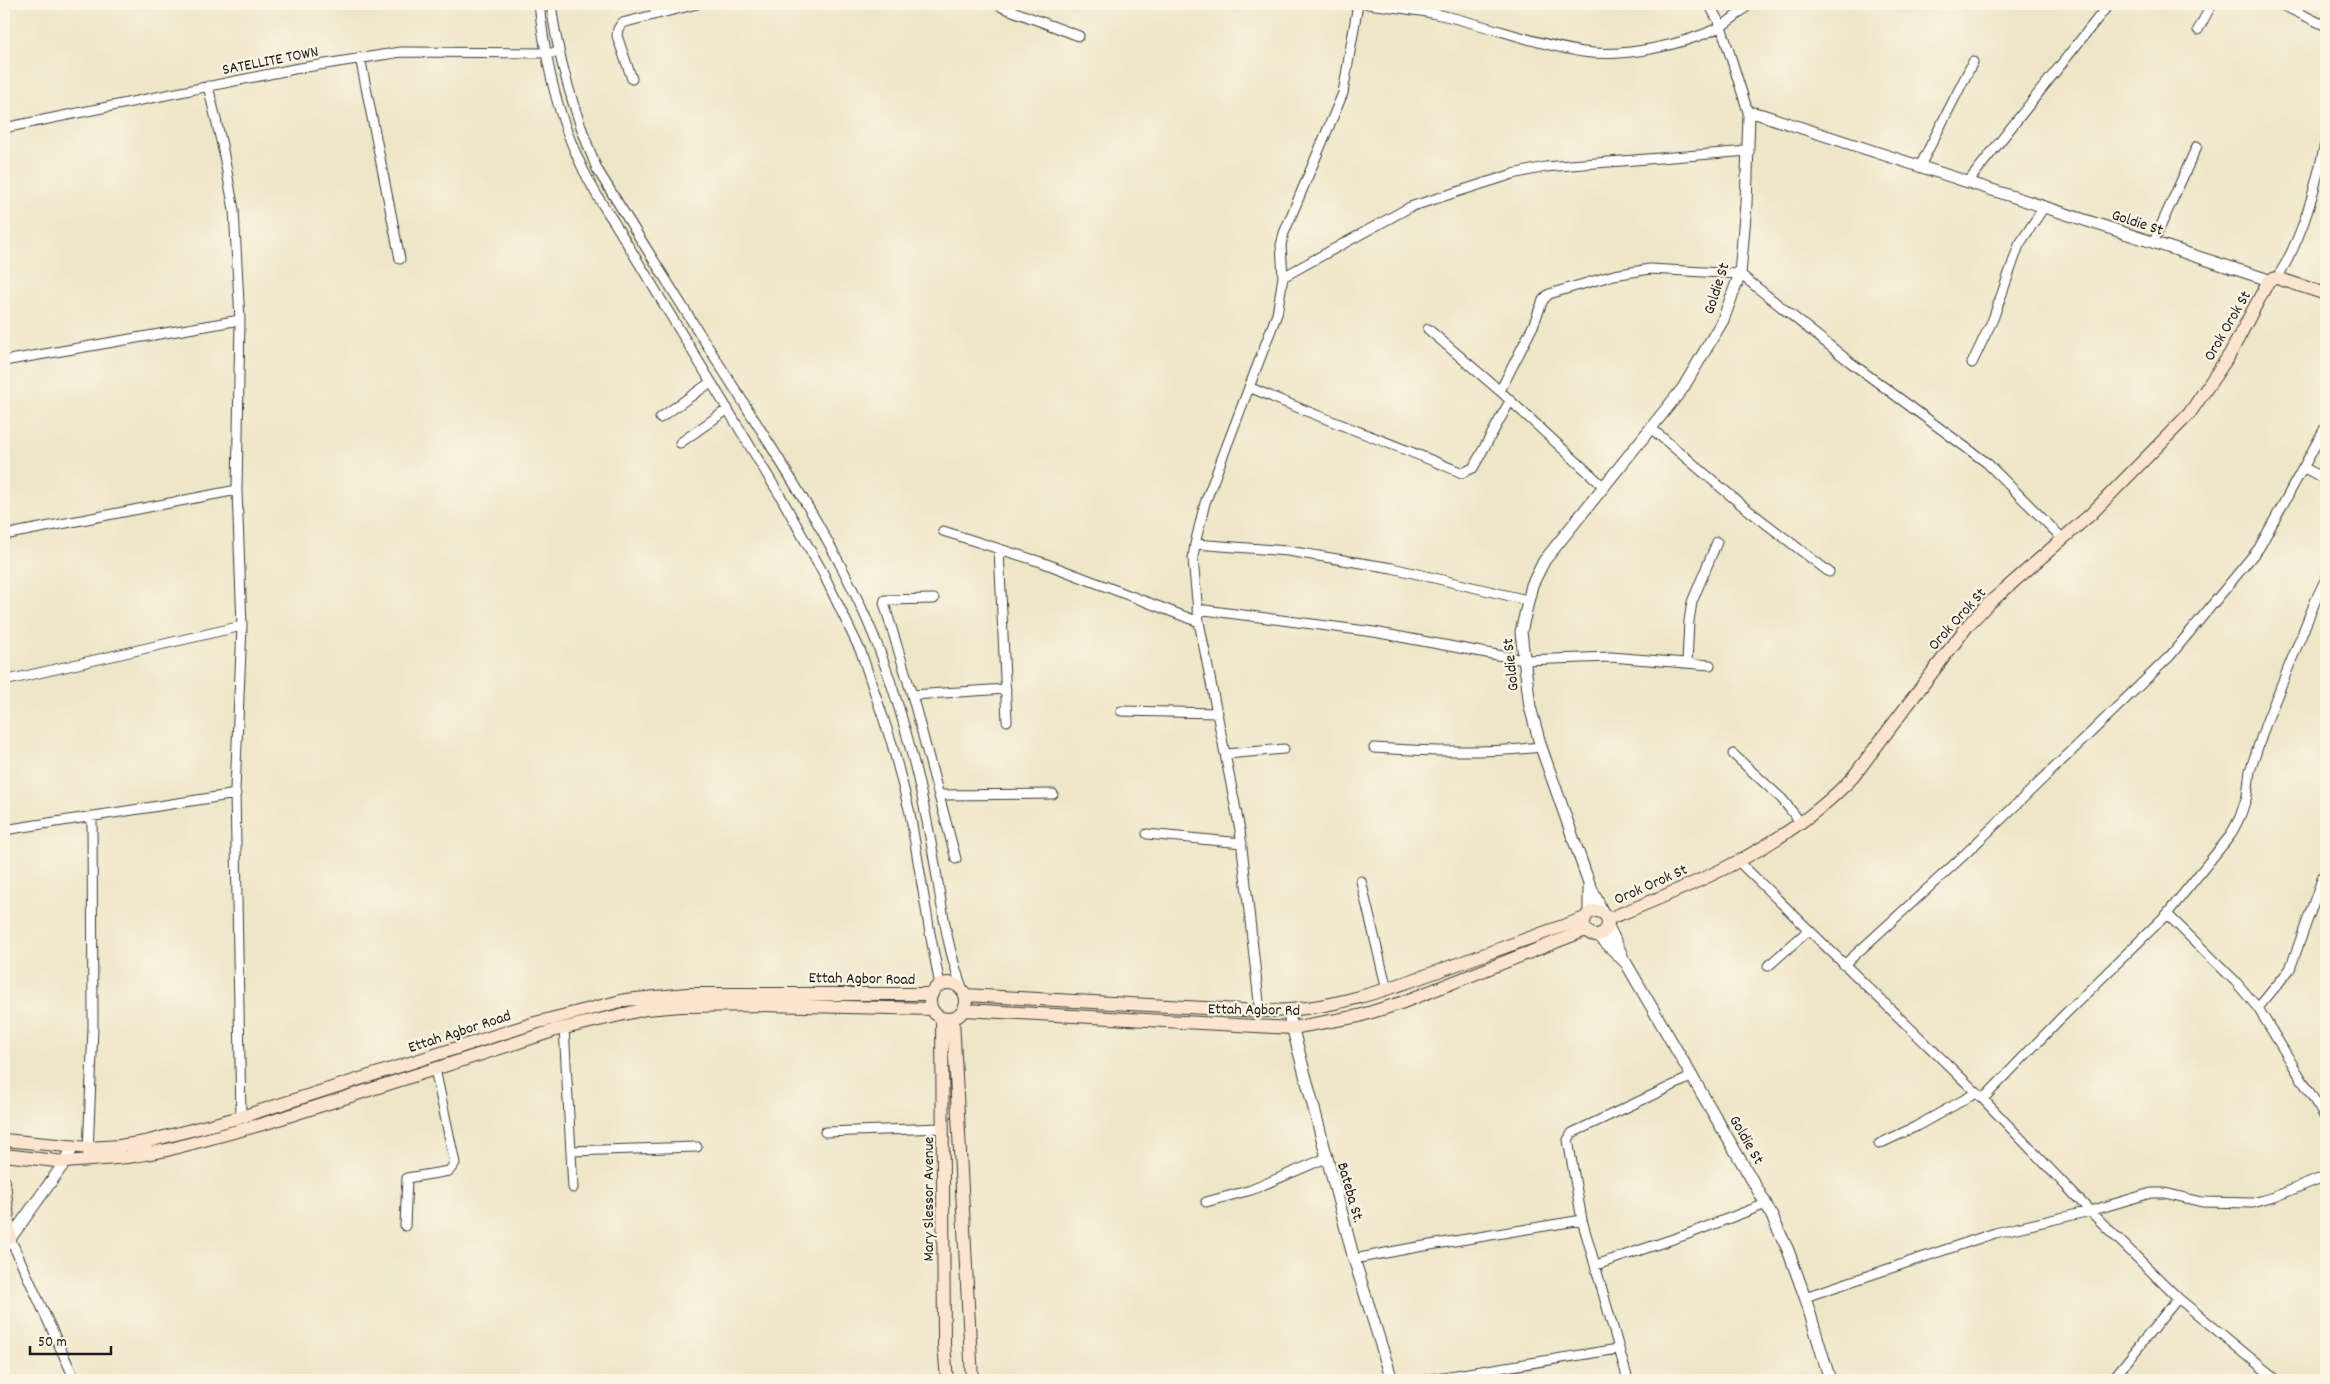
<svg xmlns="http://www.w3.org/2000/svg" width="2330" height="1384" viewBox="0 0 2330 1384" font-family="Dekko,sans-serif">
<rect width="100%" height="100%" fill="#fcf5e5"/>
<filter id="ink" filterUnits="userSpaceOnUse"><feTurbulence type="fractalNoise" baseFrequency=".02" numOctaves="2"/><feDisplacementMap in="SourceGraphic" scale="10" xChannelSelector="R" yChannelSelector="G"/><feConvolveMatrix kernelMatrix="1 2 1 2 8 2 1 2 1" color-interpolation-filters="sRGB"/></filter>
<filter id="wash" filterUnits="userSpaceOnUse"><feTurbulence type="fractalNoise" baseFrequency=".0096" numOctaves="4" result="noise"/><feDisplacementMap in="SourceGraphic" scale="20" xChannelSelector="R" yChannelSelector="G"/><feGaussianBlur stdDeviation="1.12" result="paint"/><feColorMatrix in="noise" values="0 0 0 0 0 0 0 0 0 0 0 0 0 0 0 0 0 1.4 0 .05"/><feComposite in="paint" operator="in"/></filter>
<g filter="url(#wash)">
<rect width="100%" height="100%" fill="#ede6c8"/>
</g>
<g filter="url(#ink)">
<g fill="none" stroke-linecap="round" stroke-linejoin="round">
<defs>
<path id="minor" d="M539,4C548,85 567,154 614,222L782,499L823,573L861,652L892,744L910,813L930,933L940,985
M551,4C558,61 575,115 597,169C644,245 692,322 740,397C791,478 844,559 879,649C903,713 920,780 932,848C941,896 945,944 963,990
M999,4L1002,7L1079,36
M1368,4C1390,7 1413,9 1436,14C1485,24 1533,44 1583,52C1624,58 1683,45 1720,27C1731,21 1740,12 1750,4
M1709,4L1721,26L1749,115
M2280,4L2326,26
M2198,30L2212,4
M360,57L400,259
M632,79L617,36L618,29L622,23L697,4
M208,86L222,145L234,210L240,320L237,490L242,626L235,790L241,1117
M4,128L294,69L401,52L558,53
M1920,166L1973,62
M1968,182L2109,4
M2153,243L2197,146
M1283,277L1410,207L1513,174L1545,167L1749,151
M2277,278C2304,236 2315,188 2326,140
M1428,329L1500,391L1603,486
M4,361L240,320
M1972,363L1993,319L2019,245L2044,207
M1249,387C1319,418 1392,443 1462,473L1473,468L1510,401
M1500,391L1533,326L1543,300L1549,294L1614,275L1650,269L1740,274L1850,362L1987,463L2063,539
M660,418L711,382
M1652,429L1743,506L1829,572
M680,443L728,409
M2305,468L2326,480
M943,531L1044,563L1199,622
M4,535L237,490
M1195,544L1288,551L1392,568L1527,600
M999,549L1007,721
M934,599L885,600L884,603L912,695L956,859
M1197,609L1374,632L1524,660L1611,657L1710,665
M1687,663L1689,621L1692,602L1717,542
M4,681L242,626
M912,695L1006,689
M1121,711L1218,713
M1374,748C1431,752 1485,753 1541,747
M1226,754L1284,749
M1733,754L1782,799L1801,823
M939,795L1053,794
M4,830L236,794
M1147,834L1242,843
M1738,861L1983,1099L2090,1211L2178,1298L2277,1380
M1361,881L1387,990
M2167,914L2235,981L2258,1008L2326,1119
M1844,965L1962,857L2170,656L2259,548L2326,426
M1768,966L1809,930
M2258,1008L2290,969L2326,868
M1260,1011L1240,830L1199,622L1193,559L1195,544L1205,503L1277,314L1283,277L1281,245L1284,233L1343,93L1358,4
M564,1028L573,1188
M1983,1099L2059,1020L2167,914L2230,836L2240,817L2247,796L2250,771L2266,723L2317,597L2326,578
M825,1132L943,1128
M1879,1144L1915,1127L1976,1093
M571,1151L697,1147
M88,1153L93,1027L92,816
M1206,1202L1251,1190L1326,1158
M405,1226L407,1178L449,1171L455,1163L435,1069
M10,1238L75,1380
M1354,1259L1412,1248L1582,1220
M1596,1265L1688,1234L1766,1204
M1805,1297L1995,1233L2090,1211L2151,1193H2165L2202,1202L2253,1203L2274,1197L2326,1176
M1425,1380L1618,1349
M1628,1380L1582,1220L1568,1140L1572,1133L1693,1076
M2112,1380L2178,1298"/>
<path id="tertiary" d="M1589,913V888
M1603,913L1589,883L1541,747L1530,707L1521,632L1532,585L1544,561L1683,388L1723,320L1740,274L1746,204L1749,115L1754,113L1762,115L2269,280
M1608,926L1622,955
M1598,935L1626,963L1766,1204L1788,1250L1805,1297L1830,1380
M1288,1011L1354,1259L1392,1380
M4,1247L65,1162L73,1147"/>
<path id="secondary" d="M1584 923a12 12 0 1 1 24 0a12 12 0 1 1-24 0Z
M1608,919C1694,885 1788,846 1853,777L1969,624L1987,605L2091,514L2189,414L2230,354L2269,280L2277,278L2326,294
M930 1001a18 18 0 1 1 36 0a18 18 0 1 1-36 0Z
M965,995L1260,1011C1327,1012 1390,989 1452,966C1496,950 1541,934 1585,918
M964,1010L1292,1028L1359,1016L1401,1003L1586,930
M942,1018L944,1344L947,1380
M953,1019L972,1380
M4,1140L89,1148L119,1146L145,1142L241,1117L535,1023L625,1000L687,994H932
M4,1155L65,1162L128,1157L167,1150L263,1124L556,1030L646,1009L682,1006L762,1005L932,1009
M4,1182L10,1238"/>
</defs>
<use href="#minor" stroke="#3b3a36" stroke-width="11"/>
<use href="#tertiary" stroke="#3b3a36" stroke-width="13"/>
<use href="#secondary" stroke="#3b3a36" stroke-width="14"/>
<use href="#minor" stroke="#fff" stroke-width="9"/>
<use href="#tertiary" stroke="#fff" stroke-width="11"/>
<use href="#secondary" stroke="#fce5cf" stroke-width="12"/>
</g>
</g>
<g text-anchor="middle" stroke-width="4.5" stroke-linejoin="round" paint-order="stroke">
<g font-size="16" fill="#1c1c1c" stroke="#fcf5e5">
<text transform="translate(270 59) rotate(-11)" y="6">SATELLITE TOWN</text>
<text transform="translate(2138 221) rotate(18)" y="6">Goldie St</text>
<text transform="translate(1715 288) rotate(-72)" y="6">Goldie St</text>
<text transform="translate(2226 325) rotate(-60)" y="6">Orok Orok St</text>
<text transform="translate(1956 618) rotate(-48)" y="6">Orok Orok St</text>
<text transform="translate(1509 665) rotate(-96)" y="6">Goldie St</text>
<text transform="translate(1650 883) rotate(-24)" y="6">Orok Orok St</text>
<text transform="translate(862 977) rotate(1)" y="6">Ettah Agbor Road</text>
<text transform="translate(1254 1008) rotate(1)" y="6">Ettah Agbor Rd</text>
<text transform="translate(459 1030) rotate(-18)" y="6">Ettah Agbor Road</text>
<text transform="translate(1748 1139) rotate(60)" y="6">Goldie St</text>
<text transform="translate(1352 1192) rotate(74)" y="6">Bateba St.</text>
<text transform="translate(927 1199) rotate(-90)" y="6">Mary Slessor Avenue</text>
</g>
</g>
<rect width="2330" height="1384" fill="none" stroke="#fcf5e5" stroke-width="20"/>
<path d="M30 1346v8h81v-8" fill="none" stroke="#1c1c1c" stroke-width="2.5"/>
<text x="38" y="1346" font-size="15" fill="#1c1c1c" stroke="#fcf5e5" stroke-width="4" paint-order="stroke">50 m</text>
</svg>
